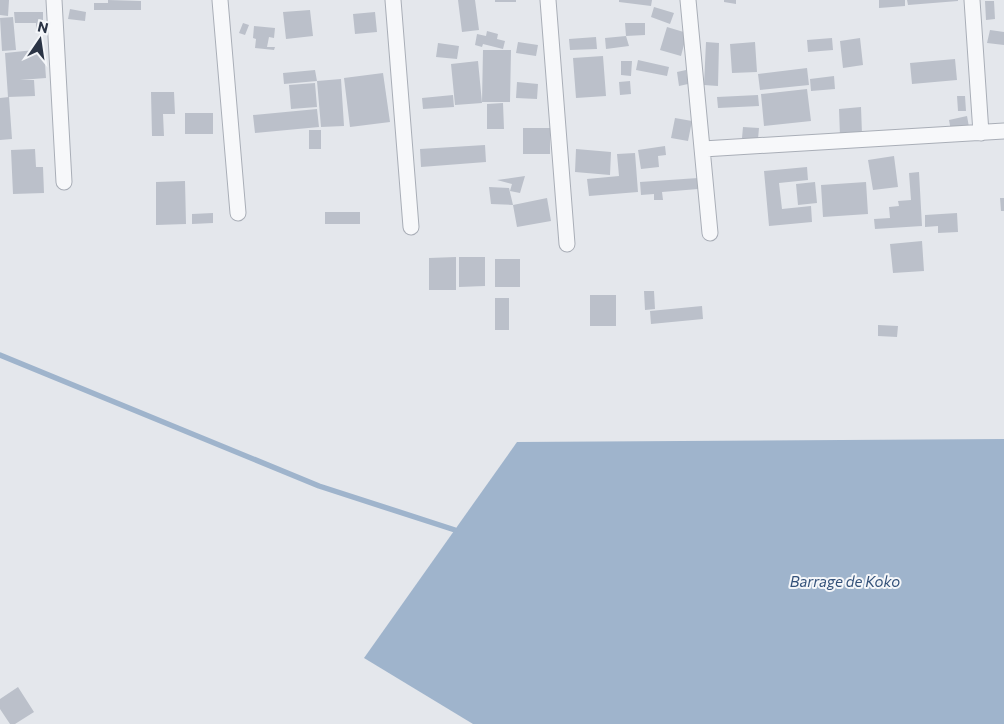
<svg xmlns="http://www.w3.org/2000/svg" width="1004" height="724" font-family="Commissioner,sans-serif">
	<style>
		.water { fill: #9fb4cc }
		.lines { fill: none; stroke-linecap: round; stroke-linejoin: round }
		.stream { stroke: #9fb4cc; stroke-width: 5.5 }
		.building { fill: #bbc0ca }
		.minor-casing { stroke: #a9aeb7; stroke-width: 17 }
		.minor { stroke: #f7f8fa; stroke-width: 15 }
		.labels { text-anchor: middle; stroke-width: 4; stroke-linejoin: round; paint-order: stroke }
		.water-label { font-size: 15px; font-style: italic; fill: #34527a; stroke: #f4f6f9 }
	</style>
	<rect width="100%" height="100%" fill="#e4e7ec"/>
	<!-- water -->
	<path class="water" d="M1004,439V724H473L364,658L517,442Z"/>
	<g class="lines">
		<!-- stream -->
		<path class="stream" d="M0,355L319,486L455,530"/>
	</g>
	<!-- building -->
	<path class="building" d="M0,0H9L8,16L0,15Z
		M108,0L141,1V10H94V3H108Z
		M458,0H475L479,30L462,32Z
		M495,0H516V2H495Z
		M619,0H652L651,6L619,2Z
		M724,0H736V4L724,2Z
		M879,0H905V6L879,8Z
		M907,0H958V1L908,5Z
		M985,1H994L995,19L986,20Z
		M654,7L674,13L670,24L651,17Z
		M70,9L86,12L85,21L68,19Z
		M310,10L313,36L286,39L283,12Z
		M14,12H43V31H36V23H15Z
		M375,12L377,32L355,34L353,14Z
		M13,17L16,50L2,51L0,18Z
		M243,23L249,25L245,35L239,33Z
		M625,23H645V35L626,36Z
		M254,26L275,28L274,38L269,37L267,47H275L274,50L255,48L256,39L253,38Z
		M667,27L687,33L681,56L660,50Z
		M990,30L1004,32V45L987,43Z
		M487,31L498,34L497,39L505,41L503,49L483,44L482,47L475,45L477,34L486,36Z
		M626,36L629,46L606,49L605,38Z
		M596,37L597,49L570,50L569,39Z
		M832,38L833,50L808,52L807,40Z
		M860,38L863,65L843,68L840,41Z
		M518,42L538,45L536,56L516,53Z
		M706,42L719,43L718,86L704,85Z
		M755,42L757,72L732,73L730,44Z
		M438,43L459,46L457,59L436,57Z
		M44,49L46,78L20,80H34L35,96L8,97L5,53Z
		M483,50H511L510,102H482Z
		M603,56L606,96L576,98L573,58Z
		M955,59L957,80L912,84L910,63Z
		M638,60L669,67L667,76L636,70Z
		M478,61L482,103L455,105L451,64Z
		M621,61H632L631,76L621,75Z
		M807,68L809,85L760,90L758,74Z
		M315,70L317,81L284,84L283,73Z
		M686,70L688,84L679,86L677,72Z
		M383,73L390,122L350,127L344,78Z
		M834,76L835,89L811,91L810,79Z
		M341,79L344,126L321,127L317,81Z
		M630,81L631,94L620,95L619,82Z
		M517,82L538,84L537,99L516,98Z
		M315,83L317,107L291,109L289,85Z
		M807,89L811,121L764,126L761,94Z
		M151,92H174L175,114H163L164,136H152Z
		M453,95L454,107L423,109L422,98Z
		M758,95L759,106L718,108L717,97Z
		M957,96H965L966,111H958Z
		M9,97L12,139L0,140V98Z
		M503,103L504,129H487V104Z
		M861,107L862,134L840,136L839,109Z
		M317,109L319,127L255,133L253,115Z
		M185,113H213V134H185Z
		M967,116L969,127L951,131L949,120Z
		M675,118L692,121L688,141L671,138Z
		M743,127L759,128L758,139L742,138Z
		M523,128H550V154H523Z
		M309,130H321V149H309Z
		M485,145L486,162L421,167L420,149Z
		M665,146L666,155L658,156L659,167L641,169L638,150Z
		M35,149L36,167H43L44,193L13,194L11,150Z
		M576,149L611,152L610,175L575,172Z
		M635,153L638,192L589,196L587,179L619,176L617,154Z
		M894,156L898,187L873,190L868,160Z
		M807,167L808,180L779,183L782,209L811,206L812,222L769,226L764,171Z
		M919,172L922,226L875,229L874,219L890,218L889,207L899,206L898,201L911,200L909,173Z
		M525,176L520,193L510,191L512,184L497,180Z
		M698,178V189L662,192L663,200H654V194L641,195L640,182Z
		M185,181L186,224L156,225V182Z
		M815,182L817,203L798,205L796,184Z
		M866,182L868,214L823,217L821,185Z
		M489,187L509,188L513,205L491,204Z
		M547,198L551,221L517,227L513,205Z
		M1000,198H1004V211H1001Z
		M325,212H360V224H325Z
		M213,213V223L192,224V214Z
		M957,213L958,232L938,233V226L925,227V215Z
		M922,241L924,271L893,273L890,244Z
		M456,257V290H429V258Z
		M459,257H485V286L459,287Z
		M495,259H520V287H495Z
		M644,291H654L655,309L645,310Z
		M590,295H616V326H590Z
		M495,298H509V330H495Z
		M702,306L703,319L651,324L650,311Z
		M878,325L898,326L897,337L878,336Z
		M18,687L34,712L15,724H10L0,709V699Z"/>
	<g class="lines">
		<!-- minor casing -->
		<g class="minor-casing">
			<path id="minor" d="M54,0L64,182
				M220,0L238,213
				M393,0L411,227
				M548,0L567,244
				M688,0L710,233
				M972,0L981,133
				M703,149L1004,131"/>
		</g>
		<!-- minor -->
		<use href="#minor" class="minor"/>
	</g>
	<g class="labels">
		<!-- water labels -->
		<g class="water-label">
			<text x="845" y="587">Barrage de Koko</text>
		</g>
	</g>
	<!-- north arrow -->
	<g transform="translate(40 40) rotate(13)" stroke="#f4f6f9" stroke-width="4" paint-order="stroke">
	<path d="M0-4L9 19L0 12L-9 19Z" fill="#2b3445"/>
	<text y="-8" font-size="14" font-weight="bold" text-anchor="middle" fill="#2b3445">N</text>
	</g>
</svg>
